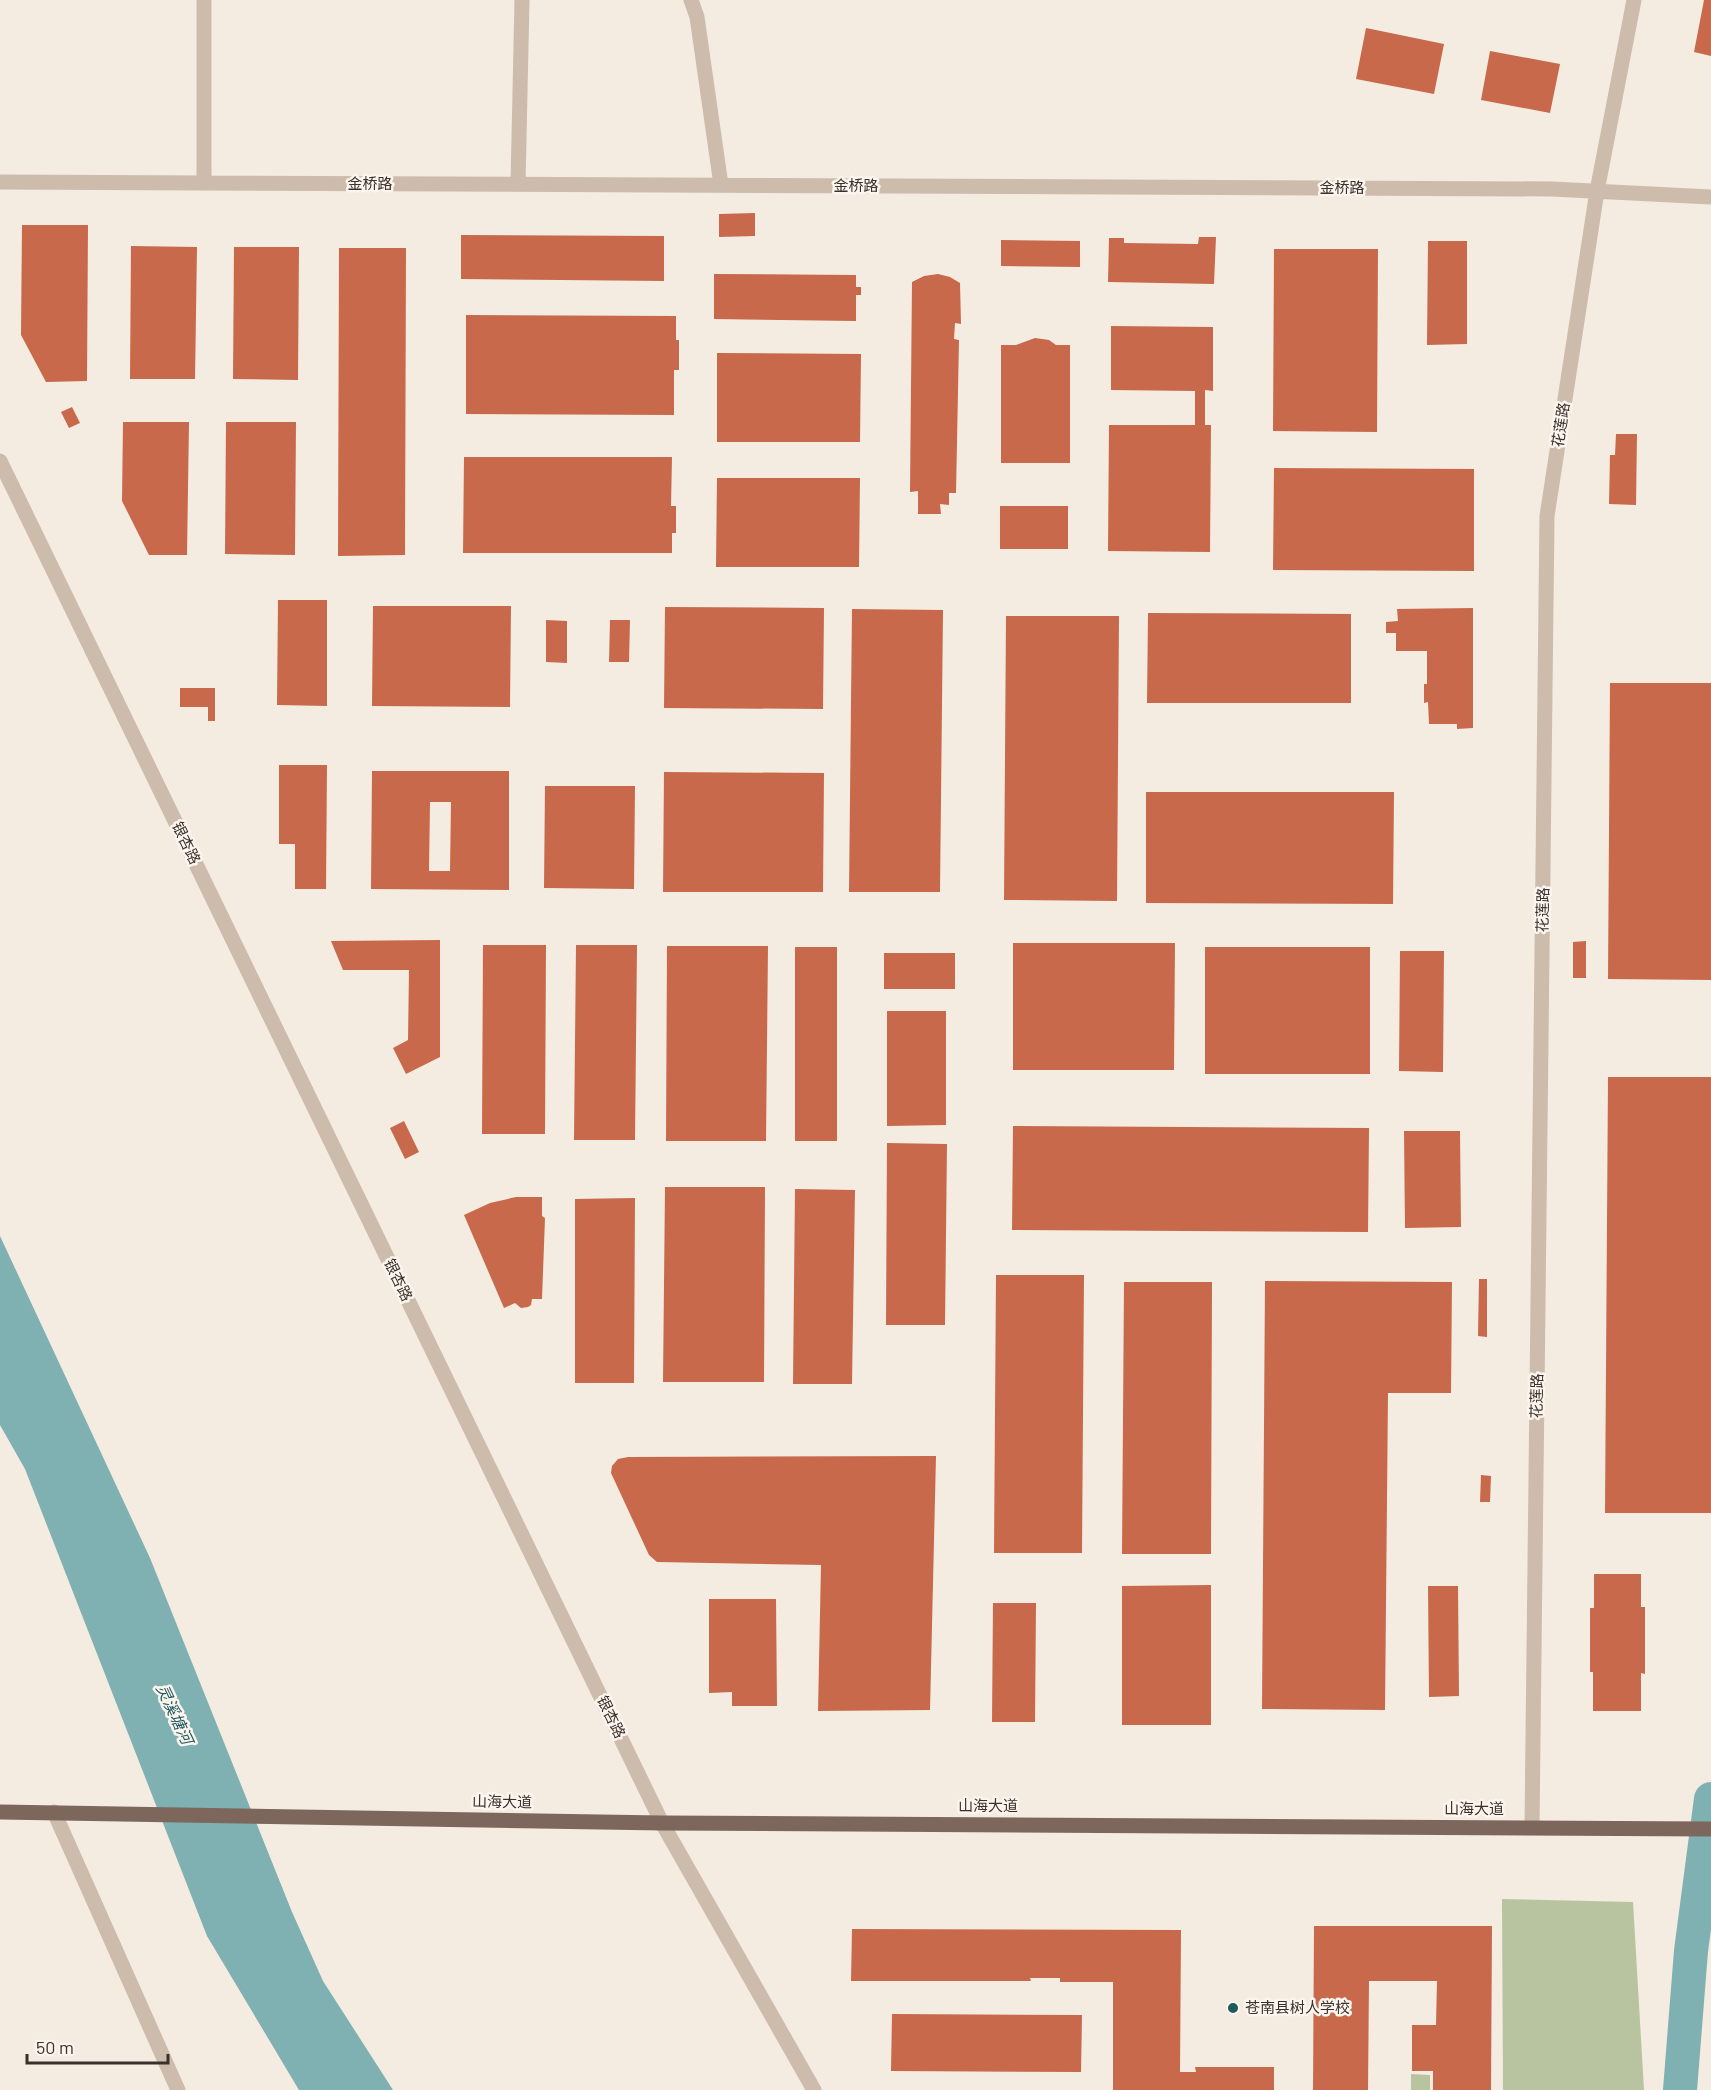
<svg xmlns="http://www.w3.org/2000/svg" width="1711" height="2090" font-family="Barlow,'Noto Sans SC',sans-serif">
	<style>
		.green { fill: #b8c4a0 }
		.water { fill: #7fb0b2 }
		.lines { fill: none; stroke-linecap: round; stroke-linejoin: round }
		.river { stroke: #7fb0b2; stroke-width: 34 }
		.building { fill: #c8694b; fill-rule: evenodd }
		.minor { stroke: #cdbbac; stroke-width: 15 }
		.major { stroke: #7d675c; stroke-width: 15 }
		.poi-dot { fill: #1f5a5e; stroke: #fbf5ee; stroke-width: 2 }
		.labels { text-anchor: middle; stroke-width: 5; stroke-linejoin: round; paint-order: stroke }
		.street-label { font-size: 15px; fill: #3b302b; stroke: #fbf5ee }
		.poi-label { font-size: 15px; fill: #3b302b; stroke: #fbf5ee; text-anchor: start }
		.water-label { font-size: 16px; font-style: italic; fill: #1f5a5e; stroke: #fbf5ee }
	</style>
	<rect width="100%" height="100%" fill="#f4ebe1"/>
	<!-- green -->
	<path class="green" d="M1502,1899L1633,1902L1644,2090H1503Z
		M1411,2074L1430,2075V2090H1411Z"/>
	<!-- water -->
	<path class="water" d="M0,1236L150,1558L292,1912L323,1981L393,2090H299L207,1936L25,1469L0,1425Z"/>
	<g class="lines">
		<!-- river -->
		<path class="river" d="M1680,2090L1691,1951L1711,1799"/>
	</g>
	<!-- building -->
	<path class="building" d="M1704,0H1711V56L1694,52Z
		M1366,28L1444,44L1434,94L1356,79Z
		M1490,51L1560,64L1550,113L1481,100Z
		M755,213V236L719,237V214Z
		M22,225H88L87,381L46,382L21,335Z
		M461,235L664,236V281L461,279Z
		M1199,237H1216L1214,284L1108,282L1109,238H1124V243L1198,244Z
		M1001,240L1080,241V267L1001,266Z
		M1428,241H1467V344L1427,345Z
		M131,246L197,247L195,379H130Z
		M234,247H299L298,380L233,379Z
		M339,248H406L405,555L338,556Z
		M1274,249H1378L1377,432L1273,431Z
		M714,274L856,275V287H861V295H856V321L714,319Z
		M938,274L950,277L960,283L961,324L955,323L954,339L959,340L956,493H949V505L940,504L941,514H918V491L910,492L912,282L924,276Z
		M466,315L676,316V340H679V370H674V415L466,414Z
		M1111,326L1213,327V391L1205,390V425H1211L1210,552L1108,551L1109,425H1195V391L1111,390Z
		M1035,338L1049,340L1056,345H1070V463H1001V345H1016Z
		M717,353L861,354L860,442H717Z
		M72,407L80,423L69,428L61,412Z
		M123,422H189L187,555H149L122,501Z
		M226,422H296L295,555L225,554Z
		M1616,434H1637L1636,505L1609,504L1610,455H1615Z
		M464,457H672L671,506H676V533H672V553H463Z
		M1274,468L1474,469V571L1273,570Z
		M717,478H860L859,567H716Z
		M1000,506H1068V549H1000Z
		M278,600H327V706L277,705Z
		M373,606H511L510,707L372,706Z
		M665,607L824,608L823,709L664,708Z
		M1473,608V728L1457,729V724H1429L1428,702L1424,703V684H1427V651H1396V633H1386V622L1398,621L1397,609Z
		M852,609L943,610L940,892H849Z
		M1148,613L1351,614V703H1147Z
		M1006,616H1119L1117,901L1004,900Z
		M546,620L567,621V663L546,662Z
		M610,620H630L629,662H609Z
		M1610,683H1711V980L1608,979Z
		M180,688H215V721H208V707H180Z
		M279,765H327L326,889H295V844H279Z
		M372,771H509V890L371,889ZM430,802H451L450,871H429Z
		M664,772L824,773L823,892H663Z
		M545,786H635L634,889L544,888Z
		M1146,792H1394L1393,904L1146,903Z
		M440,940V1057L406,1074L393,1048L408,1040L409,970H343L331,941Z
		M1586,941V978H1573V942Z
		M1013,943H1175L1174,1070H1013Z
		M483,945H546L545,1134H482Z
		M576,945H637L635,1140H574Z
		M667,946H768L766,1141H666Z
		M795,947H837V1141H795Z
		M1205,947H1370V1074H1205Z
		M1400,951H1444L1443,1072L1399,1071Z
		M884,953H955V989H884Z
		M887,1011H946V1125L887,1126Z
		M1608,1077H1711V1513H1605Z
		M404,1121L419,1152L405,1159L390,1128Z
		M1013,1126L1369,1128L1368,1232L1012,1230Z
		M1404,1131H1460L1461,1227L1405,1228Z
		M887,1143L947,1144L945,1325H886Z
		M665,1187H765L764,1382H663Z
		M795,1189L855,1190L852,1384H793Z
		M516,1197H542V1216L545,1218L542,1299H532L531,1305L528,1307L521,1308L515,1303L504,1308L464,1215L490,1203Z
		M635,1198L634,1383H575V1199Z
		M996,1275H1084L1082,1553H994Z
		M1479,1279H1487V1337L1478,1336Z
		M1265,1281L1452,1282L1451,1393H1388L1385,1710L1262,1709Z
		M1124,1282H1212L1211,1554H1122Z
		M936,1456L930,1710L818,1711L821,1565L657,1562L649,1555L611,1473L612,1466L618,1459L628,1457Z
		M1481,1475L1491,1476L1490,1502H1480Z
		M1594,1574H1641V1607H1645V1674L1641,1673V1711H1593V1672H1590V1608H1594Z
		M1211,1585V1725H1122V1586Z
		M1428,1586H1458L1459,1696L1429,1697Z
		M709,1599H776L777,1706H732V1692L709,1693Z
		M993,1603H1036L1035,1722H992Z
		M1314,1926H1492L1491,2090H1433V2071H1412V2025H1436L1437,1981H1369L1368,2090H1313Z
		M852,1929L1181,1930L1180,2072H1196L1195,2067H1274V2090H1113V1982H1060V1978H1030L1031,1981H851Z
		M892,2014L1082,2015L1081,2072L891,2071Z"/>
	<g class="lines">
		<!-- minor -->
		<path class="minor" d="M204,0V183
			M691,0L697,17L721,185
			M0,182L1552,189L1711,197
			M518,184L522,0
			M0,461L662,1823L814,2090
			M54,1812L178,2090
			M1532,1827L1547,516L1597,191L1634,0"/>
		<!-- major -->
		<path class="major" d="M0,1812L662,1823L1711,1829"/>
	</g>
	<!-- markers -->
	<circle class="poi-dot" cx="1233" cy="2008" r="6"/>
	<g class="labels">
		<!-- street labels -->
		<g class="street-label">
			<text x="370" y="189">金桥路</text>
			<text x="856" y="191">金桥路</text>
			<text x="1342" y="193">金桥路</text>
			<text transform="translate(1561 425) rotate(-81)" y="5">花莲路</text>
			<text transform="translate(186 843) rotate(64)" y="5">银杏路</text>
			<text transform="translate(1543 910) rotate(-89)" y="5">花莲路</text>
			<text transform="translate(398 1280) rotate(64)" y="5">银杏路</text>
			<text transform="translate(1537 1396) rotate(-89)" y="5">花莲路</text>
			<text transform="translate(611 1717) rotate(64)" y="5">银杏路</text>
			<text transform="translate(502 1802) rotate(1)" y="5">山海大道</text>
			<text x="988" y="1811">山海大道</text>
			<text x="1474" y="1814">山海大道</text>
		</g>
		<!-- poi labels -->
		<g class="poi-label">
			<text x="1245" y="2013">苍南县树人学校</text>
		</g>
		<!-- water labels -->
		<g class="water-label">
			<text transform="translate(175 1714) rotate(65)" y="6">灵溪塘河</text>
		</g>
	</g>
	<!-- scale -->
	<path d="M27 2054v9h141v-9" fill="none" stroke="#3b302b" stroke-width="3"/>
	<text x="36" y="2054" font-size="18" fill="#3b302b" stroke="#fbf5ee" stroke-width="4.5" paint-order="stroke">50 m</text>
</svg>
